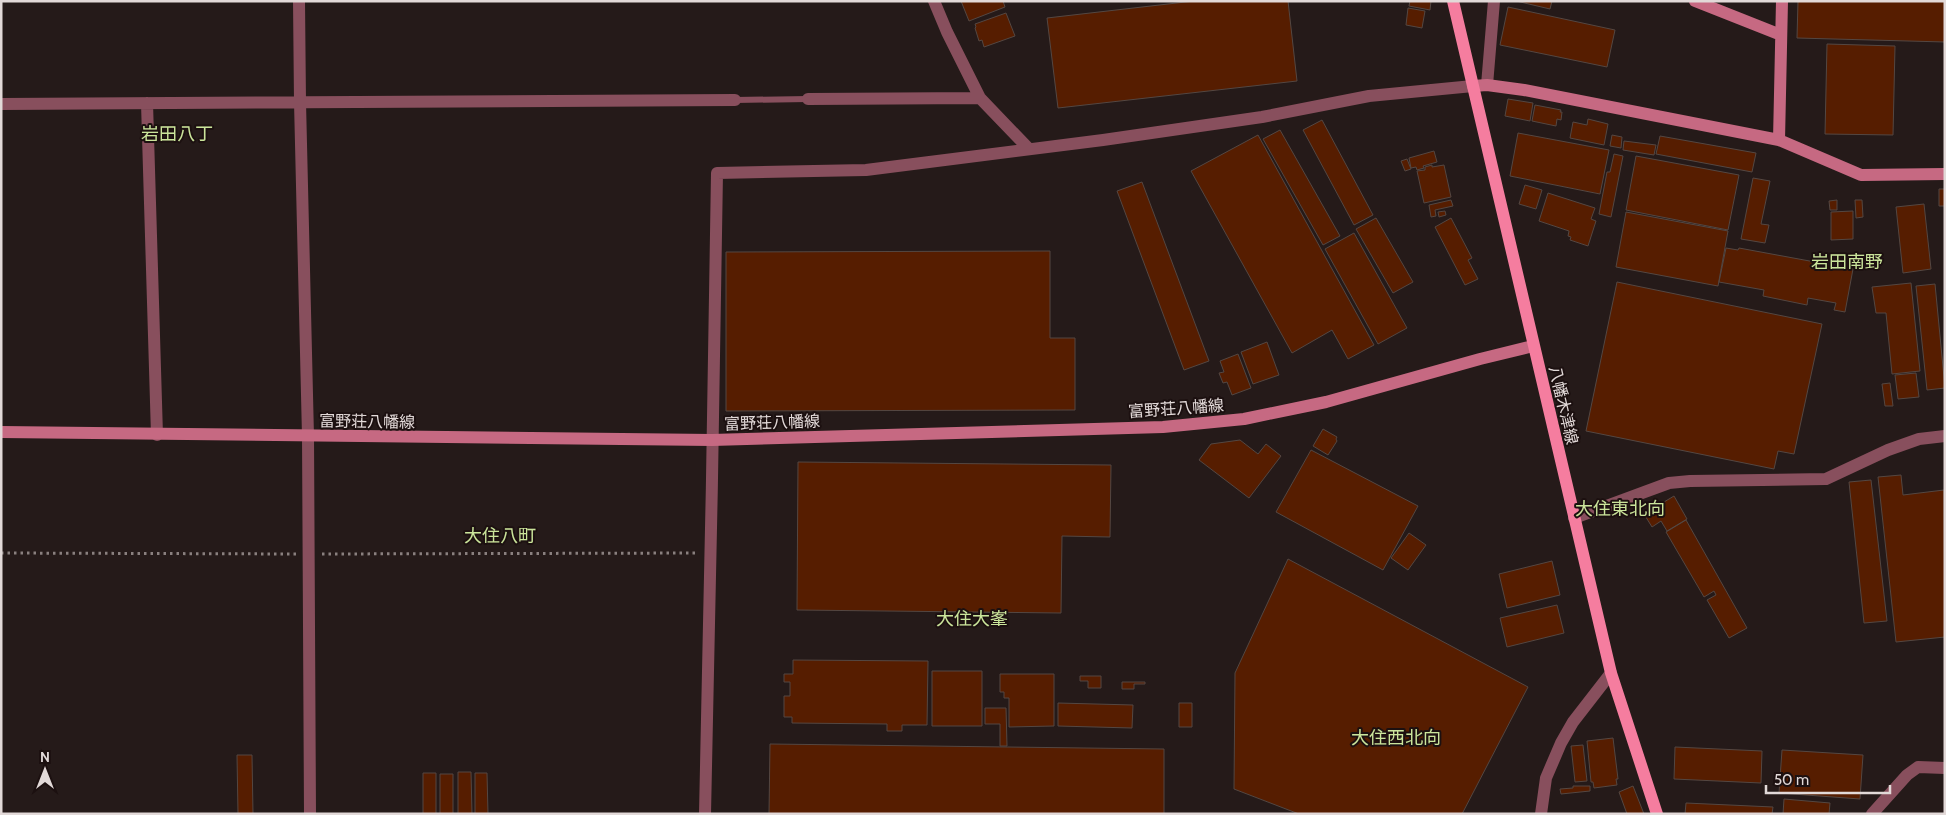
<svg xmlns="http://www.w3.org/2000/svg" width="1946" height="815" font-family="Cabin,'Noto Sans JP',sans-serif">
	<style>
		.building { fill: #561d00; stroke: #544742 }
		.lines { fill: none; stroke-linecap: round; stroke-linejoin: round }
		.path { stroke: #8a807f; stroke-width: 3; stroke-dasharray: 2.5 4; stroke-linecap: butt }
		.lane { stroke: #884f5d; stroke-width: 6 }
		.street { stroke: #884f5d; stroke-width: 12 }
		.secondary { stroke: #c66982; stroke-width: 12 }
		.primary { stroke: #f57d9f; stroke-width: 12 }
		.labels { text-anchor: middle; stroke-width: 4; stroke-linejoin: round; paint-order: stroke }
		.street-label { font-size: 16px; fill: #e2d9d8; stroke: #1c1010 }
		.neighbourhood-label { font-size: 18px; fill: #cbe59b; stroke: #1c1010 }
	</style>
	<rect width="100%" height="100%" fill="#251a19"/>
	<!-- building -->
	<path class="building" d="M961,1H1003L1005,7L969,21Z
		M1194,1H1288L1297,81L1058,108L1047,18Z
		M1410,1H1431L1430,10L1409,6Z
		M1516,1H1552L1550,9Z
		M1798,1H1945V42L1797,38Z
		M1508,7L1615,30L1607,67L1500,45Z
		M1408,8L1425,11L1422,28L1406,25Z
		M1006,13L1015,36L984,47L982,40L979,41L975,28L976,27L975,24Z
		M1827,44L1895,46L1893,135L1825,134Z
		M1508,99L1533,103L1530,121L1505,116Z
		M1535,105L1561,110L1560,112H1562L1561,120L1557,119L1556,126L1532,121Z
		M1588,119L1608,124L1604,145L1570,138L1573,122L1587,125Z
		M1322,120L1373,215L1354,225L1303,130Z
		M1280,130L1340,236L1323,245L1263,139Z
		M1518,133L1609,150L1600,194L1510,176Z
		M1258,135L1374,345L1348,359L1332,330L1292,353L1191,171Z
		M1612,135L1622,137L1621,148L1610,146Z
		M1660,136L1756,153L1752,172L1656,154Z
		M1624,141L1656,145L1654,155L1623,150Z
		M1434,151L1437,162L1423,166L1424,168L1417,170L1416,167L1411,168L1409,158Z
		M1614,154L1623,156L1611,217L1599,214L1607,172H1610Z
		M1636,156L1739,175L1728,230L1626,210Z
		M1407,159L1411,169L1405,171L1401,161Z
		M1432,165V167L1444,165L1451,197L1424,203L1417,171L1425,170V167Z
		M1753,178L1770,181L1761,224L1769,225L1765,243L1741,239Z
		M1142,182L1209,361L1184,370L1117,191Z
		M1525,185L1542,190L1536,209L1519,204Z
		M1939,189H1945V206H1939Z
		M1548,193L1595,208L1591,219L1596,221L1588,246L1570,240L1571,237L1568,236L1569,231L1539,221Z
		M1451,200L1453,206L1435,210L1436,216L1431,217L1429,205Z
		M1837,200V210H1830L1829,201Z
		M1855,200H1862L1863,217L1856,218Z
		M1924,204L1931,269L1903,273L1896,207Z
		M1445,211L1446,215L1439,217L1438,212Z
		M1853,211V239L1831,240V212Z
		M1626,212L1728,231L1718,286L1616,267Z
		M1376,218L1413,282L1393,293L1356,229Z
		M1451,218L1472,258L1468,260L1478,279L1465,285L1435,227Z
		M1354,233L1407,328L1378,344L1325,249Z
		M1726,248L1738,250L1739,248L1853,269L1845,312L1834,310L1836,303L1808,298L1807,305L1763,296L1764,290L1719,282Z
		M1050,251V338H1075V410L726,411V252Z
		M1617,282L1822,324L1794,454L1778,451L1774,469L1586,431Z
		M1911,283L1920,371L1892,374L1886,313H1876L1872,287Z
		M1935,284L1945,388L1927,390L1916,286Z
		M1267,342L1279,375L1253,384L1241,352Z
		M1238,354L1251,388L1232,395L1227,382L1223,383L1219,373L1224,372L1220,361Z
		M1916,373L1919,397L1898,399L1895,375Z
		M1890,383L1893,406H1885L1882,384Z
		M1323,429L1337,437L1336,439L1337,441L1328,455L1313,446Z
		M1240,440L1258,454L1266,444L1281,456L1249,498L1199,460L1211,444Z
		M1311,450L1418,506L1383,570L1276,512Z
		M798,462L1111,465L1110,537L1062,536L1061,613L797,610Z
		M1901,475L1903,495L1944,490L1945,637L1896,642L1878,477Z
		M1871,480L1887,621L1864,623L1849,482Z
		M1674,496L1687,519L1667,531L1661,521L1652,527L1644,514Z
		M1686,520L1747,628L1729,638L1707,600L1716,595L1714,591L1704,597L1666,532Z
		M1409,533L1426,545L1408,570L1391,558Z
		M1288,559L1528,687L1462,814H1299L1234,789L1235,673Z
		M1552,561L1560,595L1507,608L1499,574Z
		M1557,605L1564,633L1507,647L1500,618Z
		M793,660L928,661L927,725H902V731H887V724L792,723V717H784V696H790V682H784V674H793Z
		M932,671H982V726H932Z
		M1000,674H1054V726L1009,727V698H1004V692H1000Z
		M1080,676H1101V688H1088V681H1080Z
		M1122,682H1145V684H1134V689H1122Z
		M1058,703L1133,705L1132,728L1058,726Z
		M1179,703H1192V727H1179Z
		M985,708H1006L1007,746H1000V724H985Z
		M1613,738L1618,779H1616L1617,785L1594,788L1593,782H1591L1587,741Z
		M770,744L1164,749V814H769Z
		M1583,745L1587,781L1575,782L1571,746Z
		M1675,747L1762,751L1761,783L1674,779Z
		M1782,750L1863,755L1860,799L1779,793Z
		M237,755H252L253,814H238Z
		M458,772H471L472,814H458Z
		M423,773H436V814H423Z
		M475,773H487L488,814H475Z
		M440,774H453V814H440Z
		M1573,786H1590V791L1561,794L1560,789L1573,788Z
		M1633,786L1644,814H1627L1619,792Z
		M1784,799L1830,803L1829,814H1783Z
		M1686,803L1773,807L1772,814H1685Z"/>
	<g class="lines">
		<!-- path -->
		<path class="path" d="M1,553L296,554
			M322,554L698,553"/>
		<!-- lane -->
		<path class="lane" d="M735,100L808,99"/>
		<!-- street -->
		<path class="street" d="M299,1L300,102L308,436L310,814
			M934,1L947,32L980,98L1028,148
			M1487,85L1494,1
			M808,99L980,98
			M147,103L157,435
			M1,104L735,100
			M1574,518L1669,483L1690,481L1826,479L1888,450L1919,439L1945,436
			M705,814C711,600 713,387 717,173L866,170L1103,140L1262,117L1369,96L1473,86
			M1541,814L1546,778L1561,743L1573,722L1611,673
			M1872,814L1907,775L1918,767L1945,768"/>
		<!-- secondary -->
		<path class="secondary" d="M1695,1L1781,35
			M1473,86L1487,85L1524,90L1779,140L1861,175L1945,174
			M1779,140L1782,1
			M1,432L712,440L1163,427L1244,419L1326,402L1480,359L1533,346"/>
		<!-- primary -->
		<path class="primary" d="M1453,1L1611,673L1657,814"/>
	</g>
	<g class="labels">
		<!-- street labels -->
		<g class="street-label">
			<text transform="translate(1564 405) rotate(77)" y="6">八幡木津線</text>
			<text transform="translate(1176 408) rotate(-4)" y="6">富野荘八幡線</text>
			<text transform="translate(367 421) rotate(1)" y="6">富野荘八幡線</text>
			<text transform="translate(772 422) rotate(-2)" y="6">富野荘八幡線</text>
		</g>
		<!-- neighbourhood labels -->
		<g class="neighbourhood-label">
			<text x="177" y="140">岩田八丁</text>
			<text x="1847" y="268">岩田南野</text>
			<text x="1620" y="515">大住東北向</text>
			<text x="500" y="542">大住八町</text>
			<text x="972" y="625">大住大峯</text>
			<text x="1396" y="744">大住西北向</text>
		</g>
	</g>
	<!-- border -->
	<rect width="1946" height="815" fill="none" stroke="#e2d9d8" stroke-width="5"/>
	<!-- north arrow -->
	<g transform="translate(45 770)" stroke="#1c1010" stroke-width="4" paint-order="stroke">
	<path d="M0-4L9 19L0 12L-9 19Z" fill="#e2d9d8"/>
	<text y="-8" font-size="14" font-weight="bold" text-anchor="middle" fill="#e2d9d8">N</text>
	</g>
	<!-- scale -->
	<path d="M1766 785v8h124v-8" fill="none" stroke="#e2d9d8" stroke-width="2.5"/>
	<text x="1774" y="785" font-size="15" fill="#e2d9d8" stroke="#1c1010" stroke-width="4" paint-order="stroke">50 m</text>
</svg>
